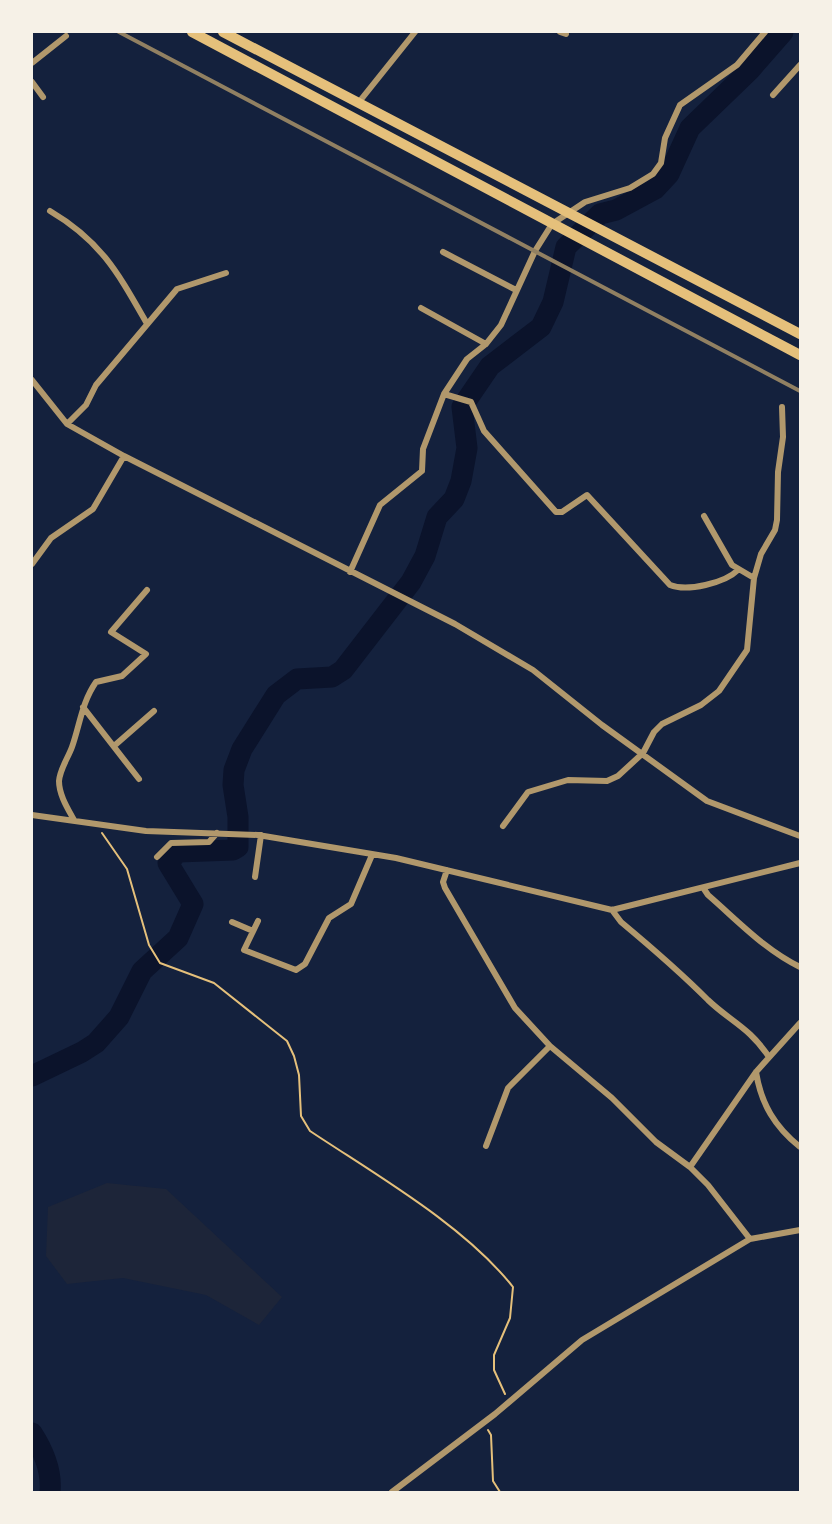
<svg xmlns="http://www.w3.org/2000/svg" width="832" height="1524" font-family="Bitter,serif">
	<style>
		.green { fill: #1d2539 }
		.lines { fill: none; stroke-linecap: round; stroke-linejoin: round }
		.river { stroke: #0b132b; stroke-width: 21 }
		.path { stroke: #e5c07b; stroke-width: 2 }
		.minor { stroke: #b1986c; stroke-width: 6 }
		.trunk { stroke: #e5c07b; stroke-width: 10 }
		.rail { stroke: #918062; stroke-width: 4 }
	</style>
	<rect width="100%" height="100%" fill="#14213d"/>
	<!-- green -->
	<path class="green" d="M107,1183L166,1189L282,1297L259,1325L206,1295L123,1278L67,1284L46,1256L48,1207Z"/>
	<g class="lines">
		<!-- river -->
		<path class="river" d="M32,1076L82,1052L96,1043L119,1017L142,971L178,938L193,904L168,863L178,852L233,850L238,847V817L233,785L234,770L242,749L276,695L297,679L332,677L343,670L411,582L425,556L437,517L454,499L461,481L467,448L462,407L490,366L541,327L553,302L566,247L600,214L616,210L655,189L669,174L690,128L749,71L783,32
			M32,1433C43,1450 52,1472 50,1492"/>
		<!-- path -->
		<path class="path" d="M102,833L127,869L149,945L160,963L214,983L287,1041L294,1056L299,1075L301,1116L310,1131C376,1175 464,1225 513,1287L510,1318L494,1355V1370L505,1394
			M488,1430L491,1435L493,1481L500,1492"/>
		<!-- minor -->
		<path class="minor" d="M560,32L566,34
			M32,63L66,36
			M32,82L43,97
			M773,95L800,65
			M359,102L415,32
			M50,211C101,241 118,273 146,322
			M443,252L516,290
			M421,308L486,344
			M32,380L67,424L124,456L455,624L533,670L602,725L707,801L800,836
			M444,394L471,402L484,431L556,512H562L587,495L670,585C687,592 725,583 738,570
			M67,424L86,405L96,385L177,289L226,273
			M704,516L732,565L754,578
			M32,564L51,538L93,509L124,456
			M350,572L380,505L422,471L423,449L444,394L467,359L486,344L501,325L535,251L552,224L585,202L630,188L653,174L661,163L665,138L680,105L737,65L765,32
			M83,707L139,779
			M114,746L154,711
			M32,815L146,831L258,835L396,858L612,910L800,863
			M74,820C68,809 59,795 59,781C60,769 68,758 72,747C80,724 82,702 96,682L122,676L146,654L111,632L147,590
			M503,826L528,792L568,780L607,781L618,776L643,753L654,732L662,724L701,705L719,691L747,650L754,578L761,554L775,530L777,520L778,472L783,437L782,407
			M157,857L171,843L209,842L217,833
			M447,870L443,882L445,888L515,1008L550,1046L612,1098L656,1142L690,1167L708,1185L750,1239
			M255,877L261,835
			M704,889L708,895C738,921 765,950 800,967
			M612,910L621,922C651,947 680,972 708,1000C731,1022 749,1027 769,1057
			M258,921L244,950L296,970L305,964L329,918L351,904L372,855
			M232,922L253,931
			M756,1072C761,1104 775,1127 800,1147
			M486,1146L508,1088L550,1046
			M690,1167L756,1072L800,1023
			M392,1492L495,1414L582,1340L750,1239L800,1230"/>
		<!-- trunk -->
		<path class="trunk" d="M192,32L800,355
			M223,32L800,334"/>
		<!-- rail -->
		<path class="rail" d="M119,32L800,391"/>
	</g>
	<!-- border -->
	<rect width="832" height="1524" fill="none" stroke="#f6f1e7" stroke-width="66"/>
</svg>
